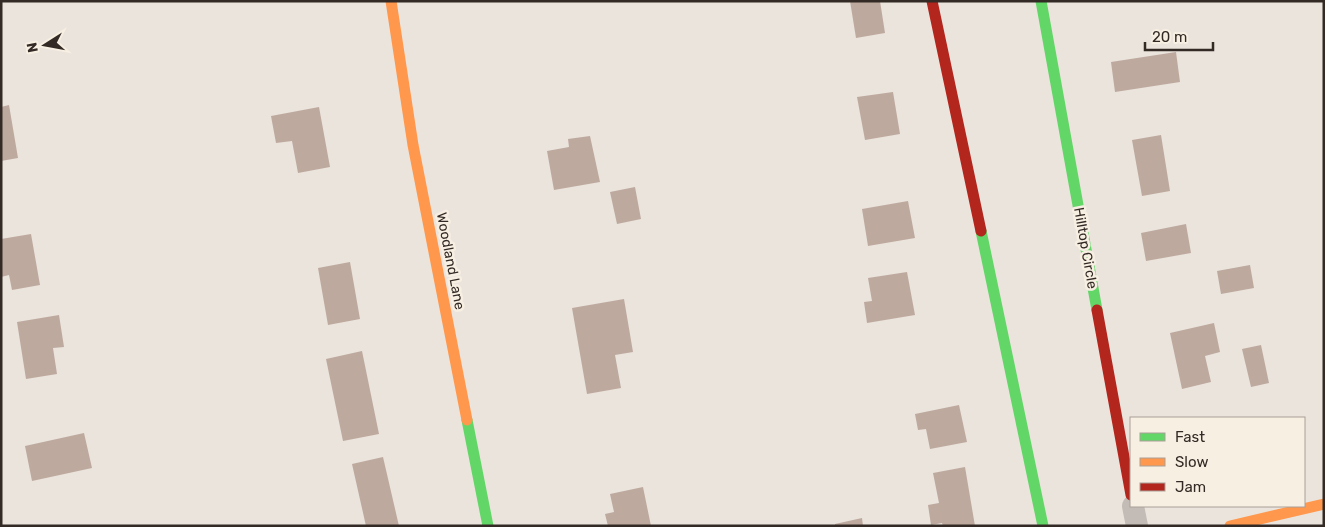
<svg xmlns="http://www.w3.org/2000/svg" width="1325" height="527" font-family="Rubik,sans-serif">
	<style>
		.building { fill: #bea99e }
		.lines { fill: none; stroke-linecap: round; stroke-linejoin: round }
		.street { stroke: #c3bcb6; stroke-width: 22 }
		.fast { stroke: #63d668; stroke-width: 11 }
		.slow { stroke: #ff974d; stroke-width: 11 }
		.jam { stroke: #b3261e; stroke-width: 11 }
		.labels { text-anchor: middle; stroke-width: 5; stroke-linejoin: round; paint-order: stroke }
		.street-label { font-size: 14px; fill: #332a25; stroke: #f8efe3 }
	</style>
	<rect width="100%" height="100%" fill="#eae4dd"/>
	<!-- building -->
	<path class="building" d="M850,1H880L885,33L856,38Z
		M1176,52L1180,82L1115,92L1111,62Z
		M893,92L900,134L865,140L857,97Z
		M9,105L18,158L1,161V107Z
		M319,107L330,167L298,173L292,141L276,143L271,116Z
		M1161,135L1170,191L1142,196L1132,140Z
		M590,136L600,182L554,190L547,151L569,147L568,139Z
		M635,187L641,219L617,224L610,192Z
		M908,201L915,238L868,246L862,209Z
		M1186,224L1191,253L1146,261L1141,233Z
		M31,234L40,285L12,290L9,275L1,277V239Z
		M350,262L360,319L328,325L318,268Z
		M1250,265L1254,288L1221,294L1217,271Z
		M907,272L915,315L867,323L864,302L872,301L868,278Z
		M624,299L633,352L615,355L621,388L587,394L572,308Z
		M59,315L64,347L53,348L57,374L26,379L17,322Z
		M1214,323L1220,352L1205,356L1211,382L1182,389L1170,333Z
		M1261,345L1269,383L1251,387L1242,349Z
		M362,351L379,434L343,441L326,359Z
		M959,405L967,442L930,449L926,429L918,430L915,414Z
		M84,433L92,468L32,481L25,446Z
		M383,457L399,526H366L352,464Z
		M965,467L975,526H943L942,523L931,525L928,505L939,503L933,473Z
		M643,487L651,526H608L605,514L614,512L610,494Z
		M862,518L863,526H835V524Z"/>
	<g class="lines">
		<!-- street -->
		<path class="street" d="M1133,506L1137,526"/>
		<!-- fast -->
		<path class="fast" d="M1041,1L1097,310
			M981,231L1043,526
			M467,420L488,526"/>
		<!-- slow -->
		<path class="slow" d="M391,1L413,145L467,420
			M1230,526L1324,504"/>
		<!-- jam -->
		<path class="jam" d="M932,1L981,231
			M1097,310L1131,495"/>
	</g>
	<g class="labels">
		<!-- street labels -->
		<g class="street-label">
			<text transform="translate(1086 248) rotate(80)" y="5">Hilltop Circle</text>
			<text transform="translate(451 261) rotate(79)" y="5">Woodland Lane</text>
		</g>
	</g>
	<!-- border -->
	<rect width="1325" height="527" fill="none" stroke="#332a25" stroke-width="5"/>
	<!-- legend -->
	<rect x="1130" y="417" width="175" height="90" fill="#f8efe3" stroke="#a9a097"/>
	<rect x="1140" y="433" width="25" height="8" fill="#63d668" stroke="#a9a097"/>
	<text x="1175" y="442" font-size="15" fill="#332a25">Fast</text>
	<rect x="1140" y="458" width="25" height="8" fill="#ff974d" stroke="#a9a097"/>
	<text x="1175" y="467" font-size="15" fill="#332a25">Slow</text>
	<rect x="1140" y="483" width="25" height="8" fill="#b3261e" stroke="#a9a097"/>
	<text x="1175" y="492" font-size="15" fill="#332a25">Jam</text>
	<!-- north arrow -->
	<g transform="translate(45 45) rotate(259)" stroke="#f8efe3" stroke-width="4" paint-order="stroke">
	<path d="M0-4L9 19L0 12L-9 19Z" fill="#332a25"/>
	<text y="-8" font-size="14" font-weight="bold" text-anchor="middle" fill="#332a25">N</text>
	</g>
	<!-- scale -->
	<path d="M1145 42v8h68v-8" fill="none" stroke="#332a25" stroke-width="2.5"/>
	<text x="1152" y="42" font-size="15" fill="#332a25" stroke="#f8efe3" stroke-width="4" paint-order="stroke">20 m</text>
</svg>
